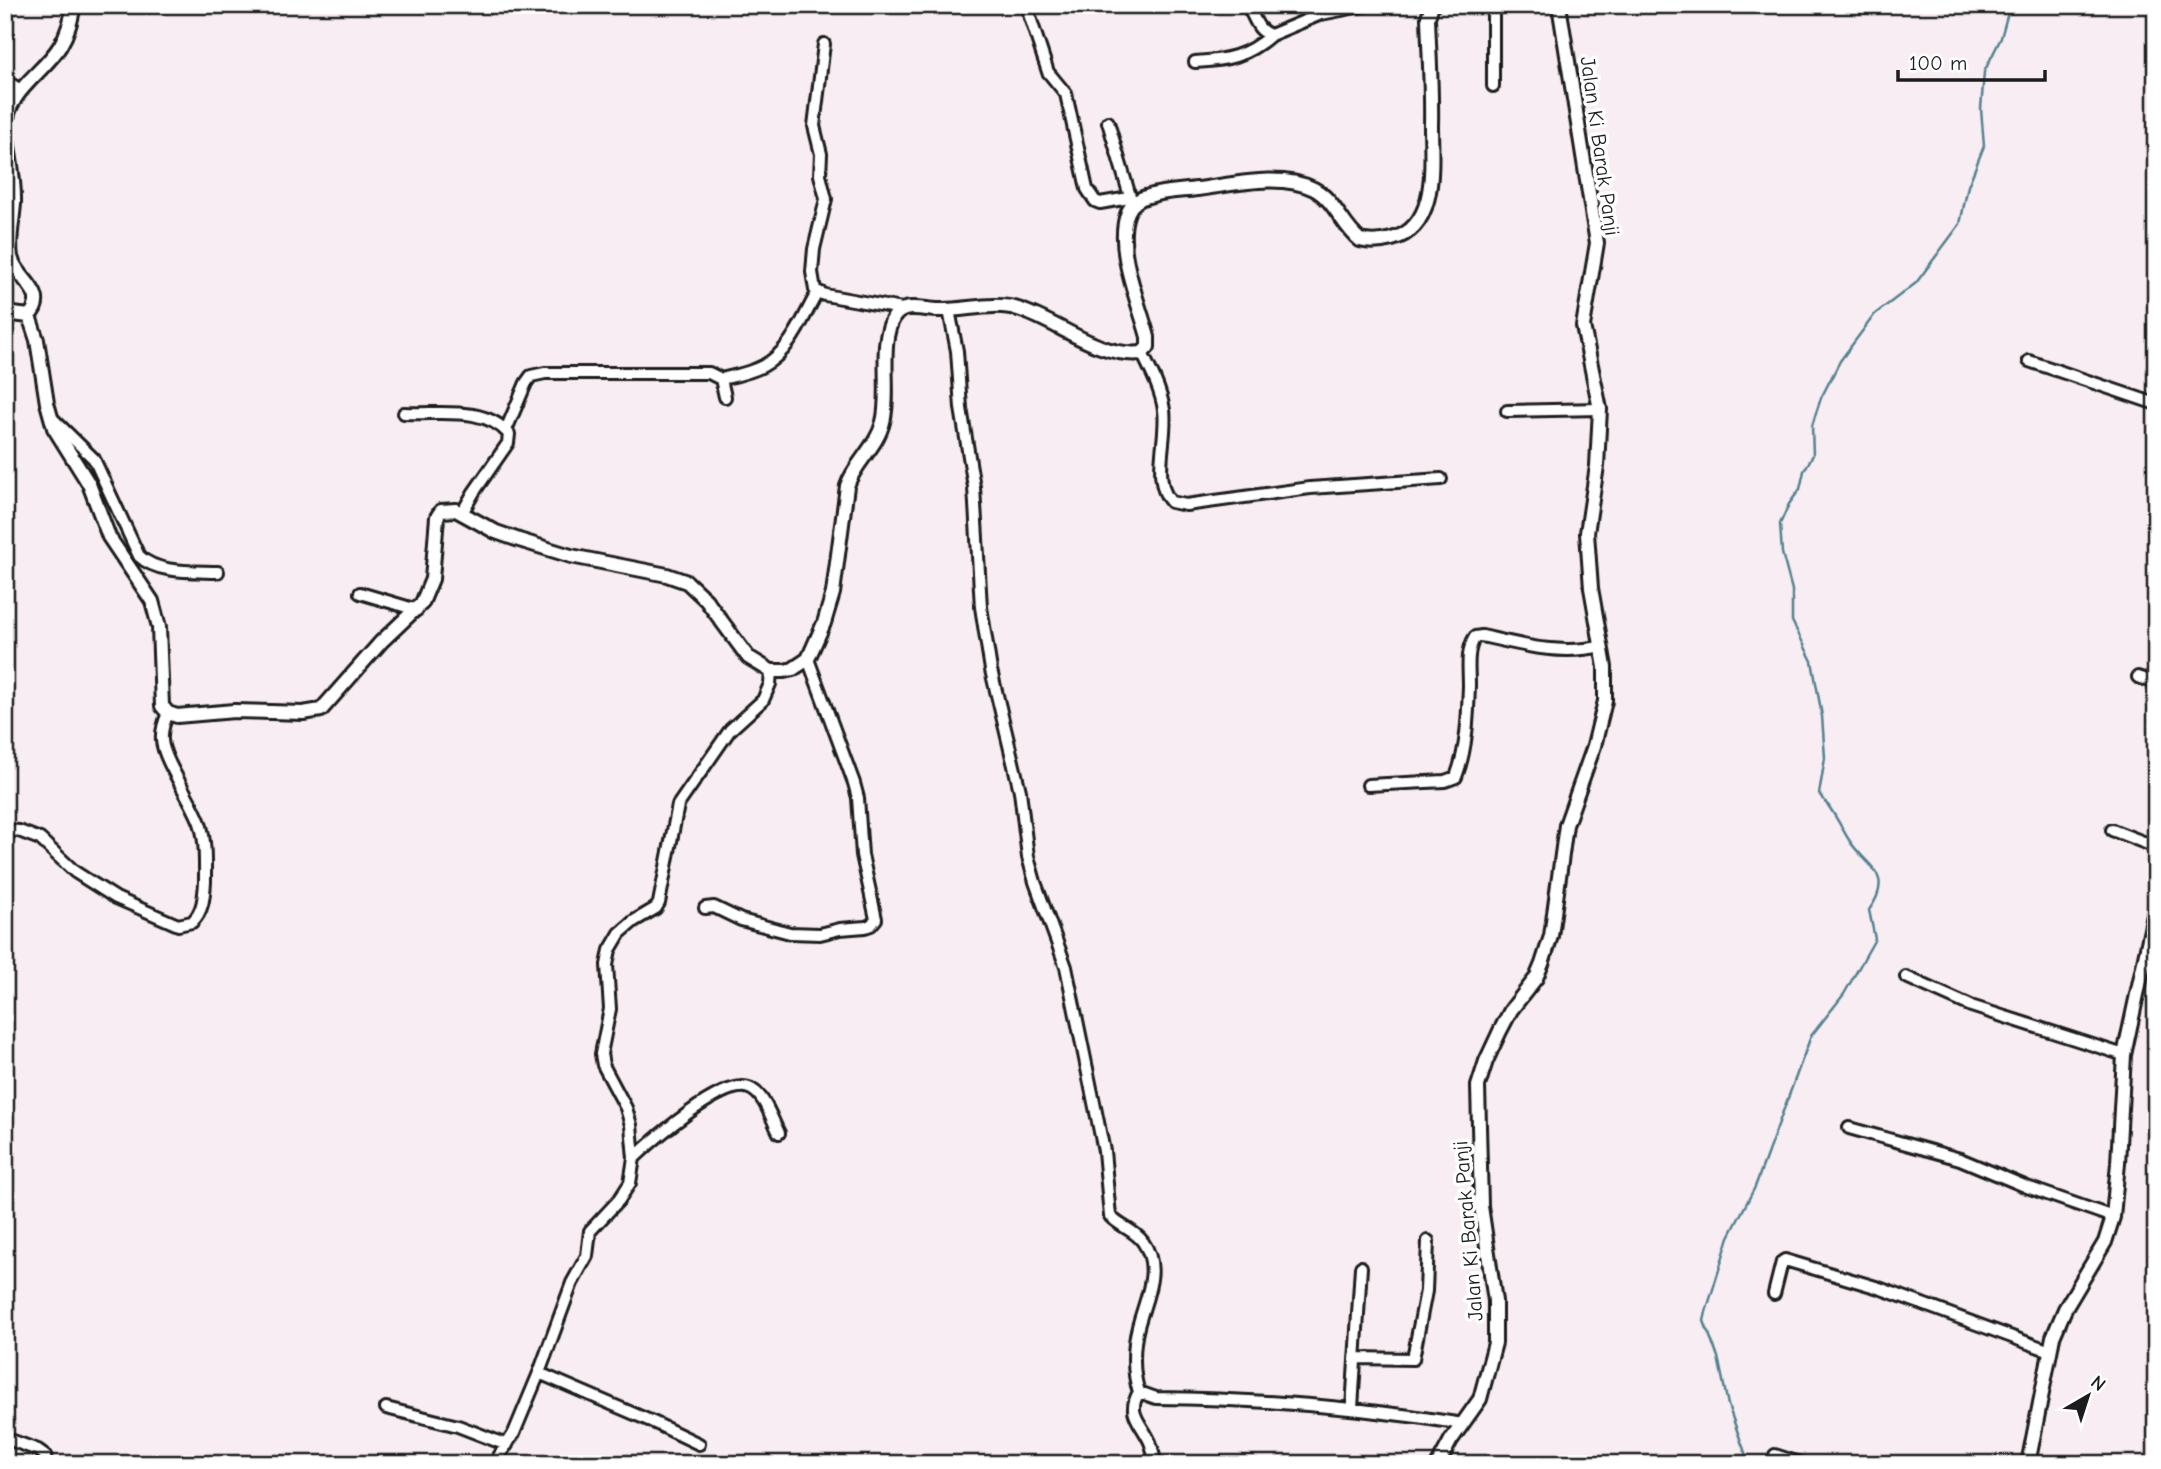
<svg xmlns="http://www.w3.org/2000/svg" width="2161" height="1469" font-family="'Comic Neue',sans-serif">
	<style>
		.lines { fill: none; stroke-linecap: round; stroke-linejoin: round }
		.stream { stroke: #54818e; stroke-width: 2.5 }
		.minor-casing { stroke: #1c1c1c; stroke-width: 16 }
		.tertiary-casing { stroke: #1c1c1c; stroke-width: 18 }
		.minor { stroke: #fff; stroke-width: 10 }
		.tertiary { stroke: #fff; stroke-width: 12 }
		.labels { text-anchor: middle; stroke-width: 7; stroke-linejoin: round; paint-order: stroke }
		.street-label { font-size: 21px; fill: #1c1c1c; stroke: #fff }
	</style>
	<rect width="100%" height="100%" fill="#f7edf3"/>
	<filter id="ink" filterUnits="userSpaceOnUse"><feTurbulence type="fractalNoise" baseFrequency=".0143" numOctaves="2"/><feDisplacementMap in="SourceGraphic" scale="14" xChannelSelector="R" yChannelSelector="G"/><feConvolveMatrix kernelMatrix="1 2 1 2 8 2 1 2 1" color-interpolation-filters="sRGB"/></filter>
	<g filter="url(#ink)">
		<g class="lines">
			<!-- stream -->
			<path class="stream" d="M1749,1464L1728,1405L1718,1357L1704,1321L1706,1312L1729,1237L1755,1187L1811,1036L1844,994L1875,939L1869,910C1896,873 1865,866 1849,840C1839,824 1832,807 1819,794L1825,758L1822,716L1812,661L1792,621V590L1782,553L1780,524L1789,504L1800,489L1804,471L1813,455L1812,426L1815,416L1821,398L1840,361L1875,314L1916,283L1960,224L1968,186L1984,146L1981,109L1984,72L2001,38L2010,5"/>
			<!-- minor casing -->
			<g class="minor-casing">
				<path id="minor" d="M1026,5L1048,72L1066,94L1087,189L1095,201L1100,203L1129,198
					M1247,5C1255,17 1256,31 1271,35L1321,14L1367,5
					M1493,5V86
					M824,44L814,126L821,154L820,175L826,199L814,249L812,272L815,290L825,295L902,309
					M1195,62C1227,60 1246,57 1271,35
					M5,80L20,90
					M1108,122L1132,203
					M949,310L957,351L961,408L974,487L981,607L991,670L1020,791L1028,857L1035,882L1066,967L1104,1151L1110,1216C1120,1227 1135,1230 1143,1242C1162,1269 1145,1299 1138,1327C1133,1346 1132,1372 1139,1392L1156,1398C1259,1399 1361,1407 1463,1424
					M1142,353C1151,371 1161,390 1164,410C1168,439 1151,480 1171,502L1186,505L1310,488L1441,479
					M2029,361L2156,404
					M721,379C734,376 750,373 763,366C791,351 802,319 817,293
					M1507,411L1600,409
					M404,413C438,415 484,405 509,434L508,443L474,492L462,513
					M51,417L94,459L139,556C158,574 192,571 218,572
					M506,430L526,383L531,376L545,373H709L721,379L725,397
					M360,593L417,610
					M2138,677L2156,683
					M1368,785L1445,781L1456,777C1467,749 1468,715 1469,685C1469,669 1466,651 1475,637L1482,636C1522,645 1561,656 1602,646
					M5,830L19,831L40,839L75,872L116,898L178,925L192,922C203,912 204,897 205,882C205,863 206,841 200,823C192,800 163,760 162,740C161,730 164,722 168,713
					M2112,830L2156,847
					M705,908L714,907L741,920L790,933L820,934L840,929L865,927L871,925L876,919L862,855L858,798L854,783L808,659
					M1906,977L1971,1006L2124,1055
					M1849,1128L1960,1159L2027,1187L2113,1217
					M634,1158C653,1140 723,1078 749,1088C764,1093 772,1120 779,1133
					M1774,1294L1782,1262L1785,1260L1879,1288L2050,1351
					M1355,1358L1413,1359L1426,1291L1428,1241
					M539,1373L653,1422L699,1444
					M1139,1392C1126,1414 1141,1422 1150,1442C1153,1449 1154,1456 1155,1464
					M386,1408L458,1426L507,1445
					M1352,1408L1361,1267
					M5,1438L38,1450L45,1455L46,1464
					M1775,1455L1803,1464
					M494,1464L514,1433L539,1373L572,1283L587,1256L590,1231L619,1200L630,1183L634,1158L631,1125L626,1108L603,1065L601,1054L610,1009L607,965L610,950L620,933L634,921L656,908L659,903L678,805L730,730L763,700L770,684L771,671"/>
			</g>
			<!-- tertiary casing -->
			<g class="tertiary-casing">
				<path id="tertiary" d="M5,313L29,316C51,293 16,279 11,257C8,240 13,221 14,203C15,178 8,154 6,129C5,92 43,74 60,46C68,33 71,20 74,5
					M29,316L37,340L47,403L54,428L89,484L109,537L152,601L159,627L162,706L168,713L177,716L234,711L303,713L321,710L381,642L422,603L432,579L437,517L441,511L456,510L496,532L519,540L571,556L667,575L687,582L706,600L748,657L771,671H784L793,669L808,659L824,623L833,593L847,486C855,462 877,447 883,422C891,393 878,341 894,317C904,302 924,310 939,310C964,311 994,301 1018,309C1058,321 1098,358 1142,353L1148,347V337C1139,303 1114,246 1128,212C1132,203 1140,198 1149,196C1164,191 1181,191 1197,189C1232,185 1280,172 1314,189C1335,200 1342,226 1360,240C1371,243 1381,242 1392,239C1439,227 1431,162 1431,125C1432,89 1429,53 1428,17L1432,5
					M1438,1464L1451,1440L1480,1399L1495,1343V1301L1481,1206L1478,1086L1486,1061L1500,1031L1511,1010L1536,978L1542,964L1551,936L1566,825L1594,746L1605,701V667L1591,588L1587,533L1597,466L1600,409L1583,326L1597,243L1559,5
					M2028,1464L2053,1337L2065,1309L2105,1242L2113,1217L2118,1163L2124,1055L2156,906"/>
			</g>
			<!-- minor -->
			<use href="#minor" class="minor"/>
			<!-- tertiary -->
			<use href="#tertiary" class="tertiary"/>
		</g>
	</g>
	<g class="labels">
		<!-- street labels -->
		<g class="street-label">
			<text transform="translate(1600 146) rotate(82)" y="7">Jalan Ki Barak Panji</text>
			<text transform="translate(1468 1231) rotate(-95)" y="7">Jalan Ki Barak Panji</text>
		</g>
	</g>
	<!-- margin -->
	<rect width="2161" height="1469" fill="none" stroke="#fff" stroke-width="28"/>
	<rect x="14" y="14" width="2133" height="1441" fill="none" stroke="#1c1c1c" stroke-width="2.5" filter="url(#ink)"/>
	<!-- north arrow -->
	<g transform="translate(2088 1396) rotate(39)" stroke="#ffffff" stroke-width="5" paint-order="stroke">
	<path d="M0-5L12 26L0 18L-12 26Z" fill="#1c1c1c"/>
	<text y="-10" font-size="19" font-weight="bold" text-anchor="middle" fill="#1c1c1c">N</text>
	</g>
	<!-- scale -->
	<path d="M1898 70v10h147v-10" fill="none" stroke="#1c1c1c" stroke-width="3.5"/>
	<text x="1909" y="70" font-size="21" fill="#1c1c1c" stroke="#ffffff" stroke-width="5" paint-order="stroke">100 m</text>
</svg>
